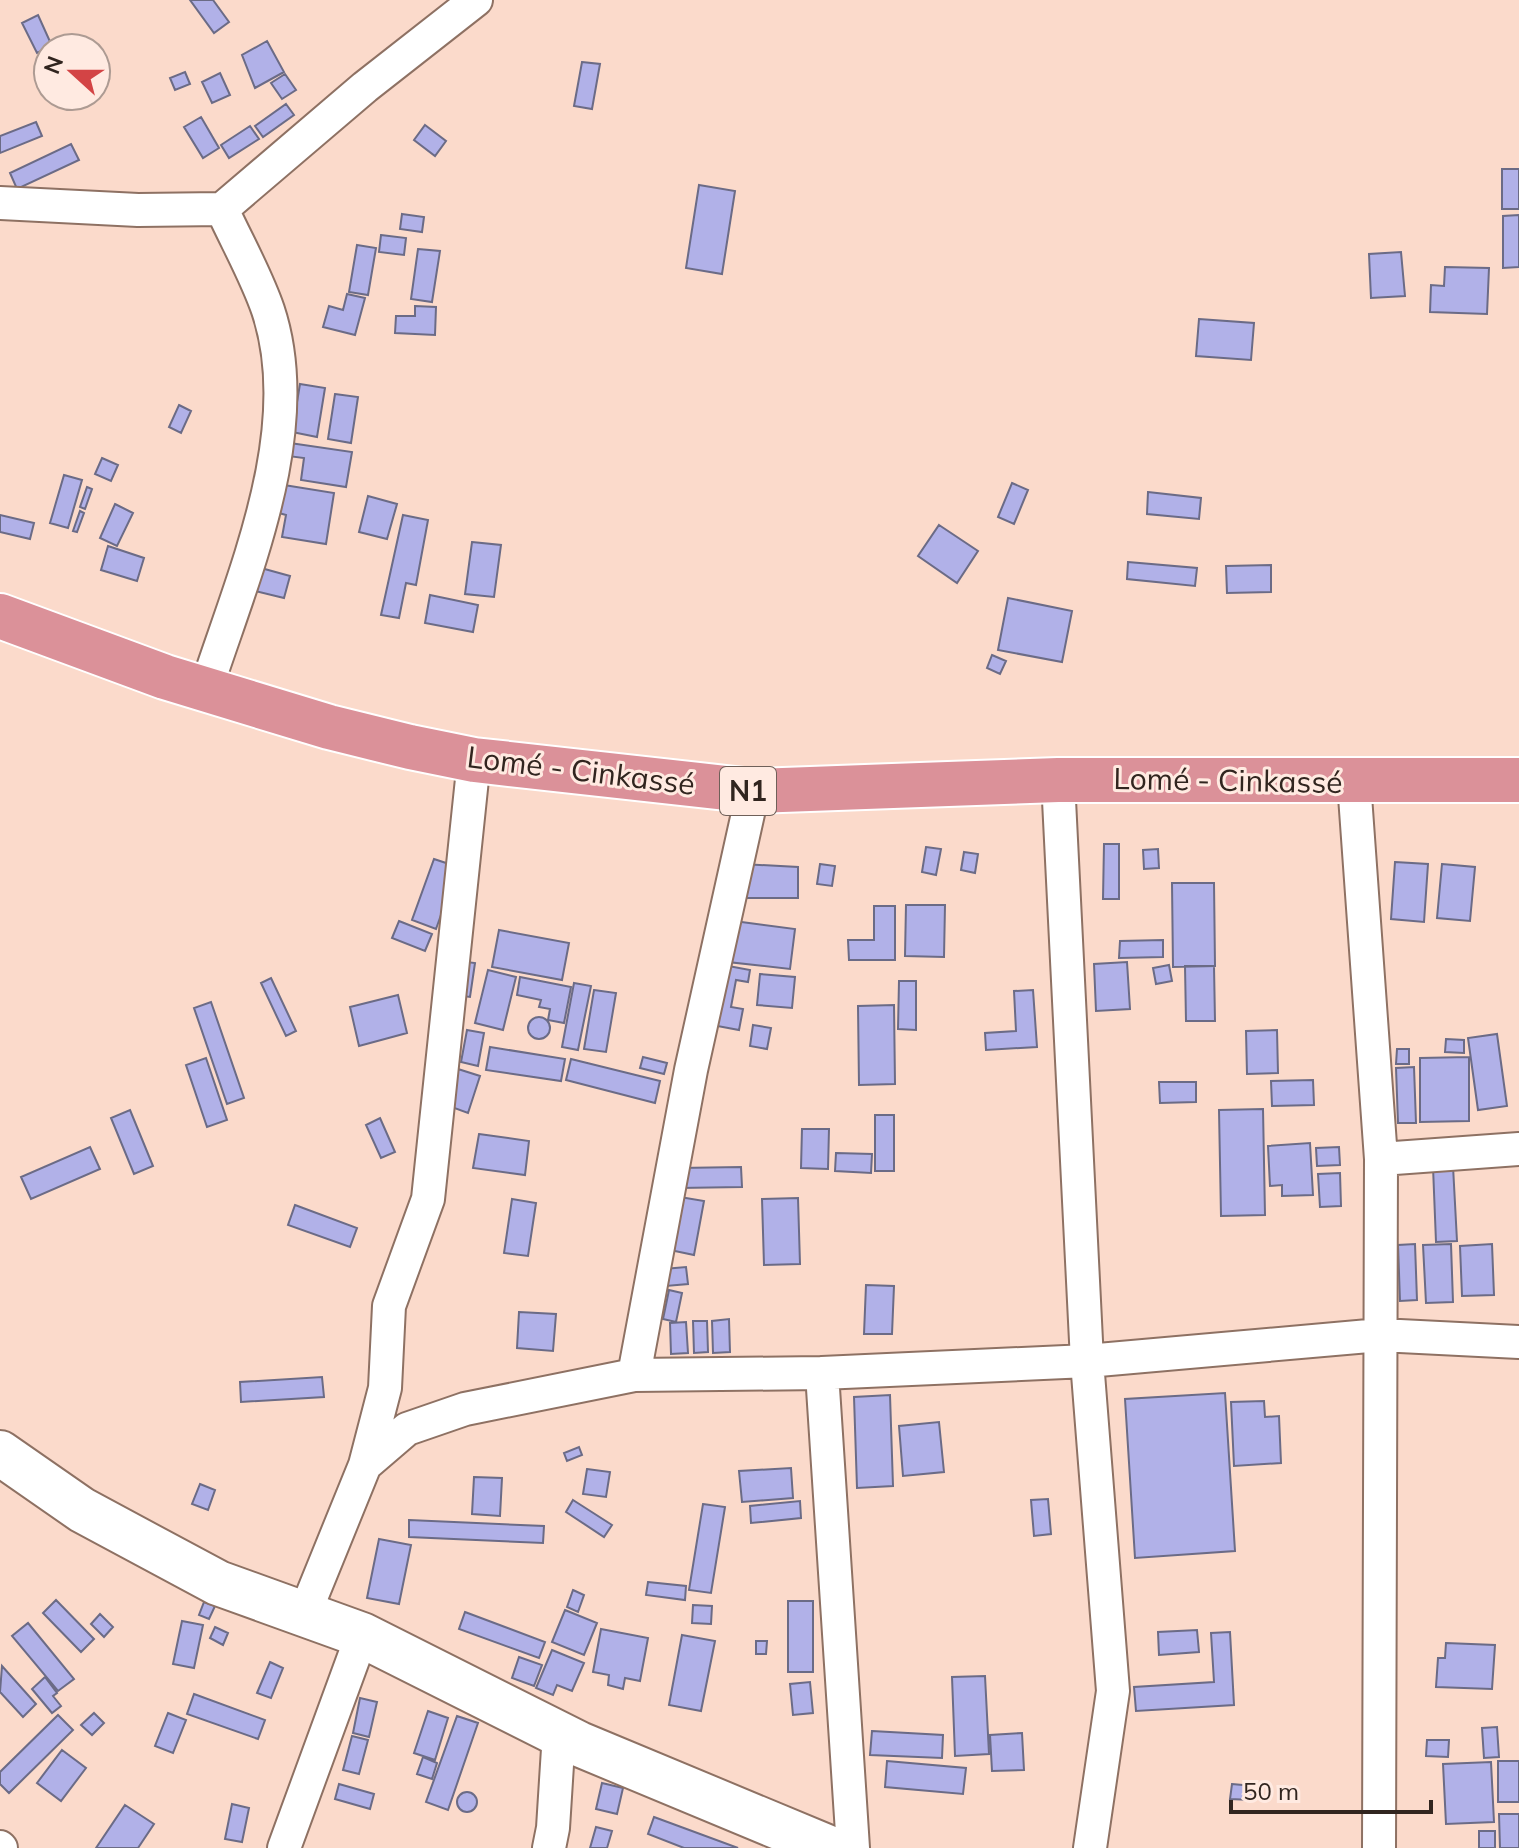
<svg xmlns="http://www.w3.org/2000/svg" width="1519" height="1848" font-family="Mulish,sans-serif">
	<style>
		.building { fill: #b1b1e8; stroke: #6b6b86; stroke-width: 2 }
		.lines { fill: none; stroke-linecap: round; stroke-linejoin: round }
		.street-casing { stroke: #8e7163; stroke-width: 36 }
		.secondary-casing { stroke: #8e7163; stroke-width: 48 }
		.highway-casing { stroke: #fff; stroke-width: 48 }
		.street { stroke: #fff; stroke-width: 32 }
		.secondary { stroke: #fff; stroke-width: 44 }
		.highway { stroke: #db9199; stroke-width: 44 }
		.labels { text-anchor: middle; stroke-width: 6; stroke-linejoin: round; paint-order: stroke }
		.shield { fill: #ffeae1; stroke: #6f6059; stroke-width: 2 }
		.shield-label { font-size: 28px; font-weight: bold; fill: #31251f }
		.street-label { font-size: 30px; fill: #31251f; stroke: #ffeae1 }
	</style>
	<rect width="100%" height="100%" fill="#fbdacb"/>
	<!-- building -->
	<path class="building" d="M190,0H213L229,22L214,33Z
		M38,15L52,46L37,53L22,23Z
		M267,41L284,72L255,88L242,55Z
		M582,62L600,64L592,109L574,106Z
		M185,72L190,84L175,90L170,78Z
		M220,73L230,95L212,103L202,82Z
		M285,74L296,90L282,99L271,83Z
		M286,104L294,115L263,137L255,126Z
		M201,117L219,148L203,158L184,127Z
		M36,122L42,136L0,153V136Z
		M425,125L446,141L435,156L414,140Z
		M250,126L259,139L229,158L221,145Z
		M71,144L79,160L17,189L10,173Z
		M1502,169H1519V209H1502Z
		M699,185L735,191L722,274L686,268Z
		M402,214L424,217L422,232L400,229Z
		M1519,215V267L1503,268V216Z
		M381,235L406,238L404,255L379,252Z
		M357,245L376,248L368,295L349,292Z
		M418,249L440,251L432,302L411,299Z
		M1401,252L1405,296L1371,298L1369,254Z
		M1445,267L1489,268L1487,314L1430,312L1431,285L1444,286Z
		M347,294L365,298L355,335L323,327L329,306L343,310Z
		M415,306L436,307L435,335L395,333L396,316H415Z
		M1199,319L1254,323L1251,360L1196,356Z
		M300,384L325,388L317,437L292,432Z
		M335,394L358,397L351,443L328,439Z
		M179,405L191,411L181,433L169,427Z
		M290,443L352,452L346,487L301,480L304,458L288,456Z
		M102,458L118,465L111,481L95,474Z
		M64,475L82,480L68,528L50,523Z
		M1012,483L1028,490L1014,524L998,517Z
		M284,485L334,493L326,544L282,537L286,515L279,513Z
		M87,487L92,489L85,509L80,507Z
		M1148,492L1201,498L1199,519L1147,514Z
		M368,496L397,504L387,539L359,532Z
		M115,504L133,513L117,546L100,538Z
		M80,511L84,513L77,532L73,531Z
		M0,515L34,523L30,539L0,532Z
		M403,515L428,520L416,585L406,583L399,618L381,615Z
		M939,525L978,551L957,583L918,556Z
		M472,542L501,545L494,597L465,594Z
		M108,546L144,558L137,581L101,570Z
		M1128,562L1197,568L1195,586L1127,579Z
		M1271,565V592L1227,593L1226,566Z
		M261,568L290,576L284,598L255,591Z
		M430,595L478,605L473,632L425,623Z
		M1008,598L1072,611L1062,662L998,650Z
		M992,655L1006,661L1000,674L987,668Z
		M1104,844H1119V899H1103Z
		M926,847L941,849L936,875L922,872Z
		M1158,849L1159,868L1144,869L1143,850Z
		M964,852L978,854L975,873L961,870Z
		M434,859L458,867L436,929L412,920Z
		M1395,862L1428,864L1424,922L1391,919Z
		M742,864L798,867V898H733Z
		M820,864L835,866L832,886L817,884Z
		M1442,864L1475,867L1470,921L1437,918Z
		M1172,883H1214L1215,966L1173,967Z
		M906,905H945L944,957L905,956Z
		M874,906H895V960H849L848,940H874Z
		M399,921L432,934L425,951L392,938Z
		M734,921L795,929L790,969L728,962Z
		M499,930L569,943L562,980L492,967Z
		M1163,940V957L1119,958L1120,941Z
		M459,961L475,963L470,997L455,995Z
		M1127,962L1130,1009L1096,1011L1094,964Z
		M723,965L750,970L748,982L736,980L731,1007L743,1009L739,1030L712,1025Z
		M1169,965L1172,981L1156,984L1153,968Z
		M1185,966H1214L1215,1021H1186Z
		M488,970L516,977L503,1030L475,1023Z
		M760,974L795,977L792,1008L757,1005Z
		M520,977L571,987L564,1023L548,1020L550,1009L539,1007L541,1000L517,995Z
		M271,978L296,1031L286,1036L261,983Z
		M899,981H916V1030L898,1029Z
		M574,983L591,986L578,1050L562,1047Z
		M594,990L616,993L606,1052L584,1049Z
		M1033,990L1037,1047L986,1050L985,1033L1016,1031L1014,991Z
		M398,995L407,1033L359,1046L350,1007Z
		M211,1002L244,1098L227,1104L194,1008Z
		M894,1005L895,1084L859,1085L858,1006Z
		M528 1028a11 11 0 1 1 22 0a11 11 0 1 1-22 0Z
		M753,1025L771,1028L767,1049L750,1046Z
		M467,1030L484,1033L478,1066L461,1062Z
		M1277,1030L1278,1073L1247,1074L1246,1031Z
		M1497,1034L1507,1106L1478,1110L1468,1038Z
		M1446,1039L1464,1040V1053L1445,1052Z
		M490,1047L565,1059L561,1081L486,1070Z
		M1397,1049H1409V1064H1396Z
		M643,1057L667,1063L664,1074L640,1068Z
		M1469,1057V1121L1420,1122V1058Z
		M206,1058L227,1120L207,1127L186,1065Z
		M571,1059L660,1081L655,1103L566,1080Z
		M1414,1067L1416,1123H1398L1396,1068Z
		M458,1069L480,1076L468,1113L446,1105Z
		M1313,1080L1314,1105L1272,1106L1271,1081Z
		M1159,1082H1196V1102L1160,1103Z
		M1263,1109L1265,1215L1221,1216L1219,1110Z
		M130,1110L153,1166L134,1174L111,1118Z
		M875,1115H894V1171H875Z
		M380,1118L395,1152L381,1158L366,1125Z
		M802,1129H829L828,1169L801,1168Z
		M479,1134L529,1141L525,1175L473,1168Z
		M1310,1143L1313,1195L1282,1196V1185L1270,1186L1268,1146Z
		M90,1147L100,1169L31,1199L21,1177Z
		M1339,1147L1340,1165L1317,1166L1316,1148Z
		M836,1153L872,1154L871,1173L835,1171Z
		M1453,1166L1457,1241L1436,1242L1433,1167Z
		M741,1167L742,1187L679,1188V1168Z
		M1340,1173L1341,1206L1320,1207L1318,1174Z
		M680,1197L704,1201L694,1255L670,1250Z
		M798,1198L800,1264L764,1265L762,1199Z
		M512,1199L536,1203L528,1256L504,1253Z
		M295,1205L357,1228L350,1247L288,1225Z
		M1415,1244L1417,1300L1400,1301L1398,1245Z
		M1451,1244L1453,1302L1426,1303L1423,1245Z
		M1492,1244L1494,1295L1462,1296L1460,1246Z
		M686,1267L688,1284L666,1286L664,1269Z
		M866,1285L894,1286L892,1334H864Z
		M669,1290L682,1293L676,1322L663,1319Z
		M519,1312L556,1314L553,1351L517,1348Z
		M729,1319L730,1352L713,1353L712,1321Z
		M693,1321H707L708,1352L694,1353Z
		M686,1322L688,1353L671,1354L670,1323Z
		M322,1377L324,1397L241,1402L240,1382Z
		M1225,1393L1235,1551L1135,1558L1125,1399Z
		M890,1395L893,1486L857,1488L854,1397Z
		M1264,1401L1265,1417L1279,1416L1281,1463L1234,1466L1231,1402Z
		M939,1422L944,1472L903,1476L899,1426Z
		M579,1447L582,1455L567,1461L564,1453Z
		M791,1468L793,1498L742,1502L739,1471Z
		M587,1469L610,1472L606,1497L583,1494Z
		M474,1477L502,1478L500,1516L472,1514Z
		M200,1484L215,1490L208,1510L192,1504Z
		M1048,1499L1051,1534L1034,1536L1031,1500Z
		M573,1500L612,1525L604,1537L566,1512Z
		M800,1501L801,1518L751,1523L750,1506Z
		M703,1504L725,1507L711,1593L689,1590Z
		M409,1520L544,1526L543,1543L409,1537Z
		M379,1539L411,1545L399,1604L367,1598Z
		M648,1582L686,1586L685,1600L646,1595Z
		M573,1590L584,1595L578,1612L567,1607Z
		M56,1600L94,1639L81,1652L43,1613Z
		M788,1601H813V1672H788Z
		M204,1602L215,1606L209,1619L199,1615Z
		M693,1605L712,1606L711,1624L692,1623Z
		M565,1610L597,1623L584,1655L552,1642Z
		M465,1612L545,1642L539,1658L459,1629Z
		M100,1614L113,1627L104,1637L91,1624Z
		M182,1621L203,1625L194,1668L173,1664Z
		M28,1623L74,1679L58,1691L12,1636Z
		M215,1627L228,1633L223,1645L210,1638Z
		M601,1629L648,1638L640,1681L625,1678L623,1689L608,1685L609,1675L593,1672Z
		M1197,1630L1199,1652L1159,1655L1158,1632Z
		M1230,1632L1234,1705L1136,1711L1134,1687L1214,1682L1211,1633Z
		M682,1635L715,1641L701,1711L669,1705Z
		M756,1641H767L766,1654H756Z
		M1446,1643L1495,1645L1492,1689L1436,1687L1438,1658H1445Z
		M552,1650L584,1663L572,1691L557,1685L553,1695L536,1688Z
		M519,1657L542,1665L534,1686L512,1678Z
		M270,1662L283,1668L271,1698L257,1693Z
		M2,1666L36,1704L23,1717L0,1692Z
		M985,1676L989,1754L955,1756L952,1677Z
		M45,1677L57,1693L53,1696L61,1706L52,1713L32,1689Z
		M810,1682L813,1713L793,1715L790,1684Z
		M194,1694L265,1720L258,1739L187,1714Z
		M360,1698L377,1702L369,1737L353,1733Z
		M428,1711L448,1718L435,1760L414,1753Z
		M94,1713L104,1723L92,1735L81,1725Z
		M168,1713L186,1720L173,1753L155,1746Z
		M58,1715L73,1730L9,1793L0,1784V1772Z
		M457,1716L478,1723L448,1810L426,1802Z
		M1497,1727L1499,1757L1484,1758L1482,1728Z
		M872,1731L943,1735L942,1758L870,1755Z
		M1022,1733L1024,1770L992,1771L990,1735Z
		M352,1736L368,1740L359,1774L343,1770Z
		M1427,1740H1449L1448,1757L1426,1756Z
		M62,1750L86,1768L61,1801L37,1783Z
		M423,1757L437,1763L432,1779L417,1774Z
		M887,1761L966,1768L963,1794L885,1787Z
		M1498,1761H1519V1802H1498Z
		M1491,1762L1494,1822L1446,1824L1443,1764Z
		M602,1783L623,1788L617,1814L596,1809Z
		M339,1784L374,1794L370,1809L335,1799Z
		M1232,1784L1253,1786L1252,1800L1230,1799Z
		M457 1802a10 10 0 1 1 20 0a10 10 0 1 1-20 0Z
		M232,1804L249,1808L242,1842L225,1839Z
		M125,1805L154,1824L138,1848H96Z
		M1499,1814H1519V1848H1500Z
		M654,1817L738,1848H684L648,1834Z
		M596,1827L612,1831L607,1848H590Z
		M1479,1831H1495V1848H1479Z"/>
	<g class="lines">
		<!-- street casing -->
		<g class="street-casing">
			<path id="street" d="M0,203L138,210L222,209L365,87L476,0
				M206,689C243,575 308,430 268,310C256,275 237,242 222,209
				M1058,780L1087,1361L1113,1691L1090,1848
				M1354,782L1381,1159L1379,1848
				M1381,1159L1519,1149
				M822,1373L853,1848
				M634,1375L691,1070L753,791
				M365,1465L407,1429L465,1409L634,1375L822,1373L1087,1361L1380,1335L1519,1342
				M304,1615L365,1465L385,1388L389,1306L428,1199L474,760
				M0,1847L1,1848
				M284,1848L362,1635
				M549,1848L553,1828L559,1733"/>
		</g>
		<!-- secondary casing -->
		<g class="secondary-casing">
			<path id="secondary" d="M0,1453L82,1510L218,1583L362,1635L579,1744L829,1848"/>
		</g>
		<!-- highway casing -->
		<g class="highway-casing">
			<path id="highway" d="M0,616L165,677L329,727L410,747L474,760L753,791L1058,780H1519"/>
		</g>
		<!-- street -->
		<use href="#street" class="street"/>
		<!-- secondary -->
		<use href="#secondary" class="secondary"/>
		<!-- highway -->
		<use href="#highway" class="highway"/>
	</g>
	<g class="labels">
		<!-- shield labels -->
		<rect class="shield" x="720" y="767" width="56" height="48" rx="6"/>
		<g class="shield-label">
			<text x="748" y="801">N1</text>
		</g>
		<!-- street labels -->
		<g class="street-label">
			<text transform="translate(581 771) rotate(7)" y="10">Lomé - Cinkassé</text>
			<text transform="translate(1228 781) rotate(1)" y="10">Lomé - Cinkassé</text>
		</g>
	</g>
	<!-- north arrow -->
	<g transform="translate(72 72) rotate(291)"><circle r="38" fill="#ffeae1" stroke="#ad9b93" stroke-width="2"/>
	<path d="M0-6L14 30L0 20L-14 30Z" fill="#d34445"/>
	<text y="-12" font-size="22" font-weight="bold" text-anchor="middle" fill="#31251f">N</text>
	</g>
	<!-- scale -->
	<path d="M1231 1800v12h200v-12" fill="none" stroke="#31251f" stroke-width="4"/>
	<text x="1243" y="1800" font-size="24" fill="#31251f" stroke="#ffeae1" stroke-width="6" paint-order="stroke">50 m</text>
</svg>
